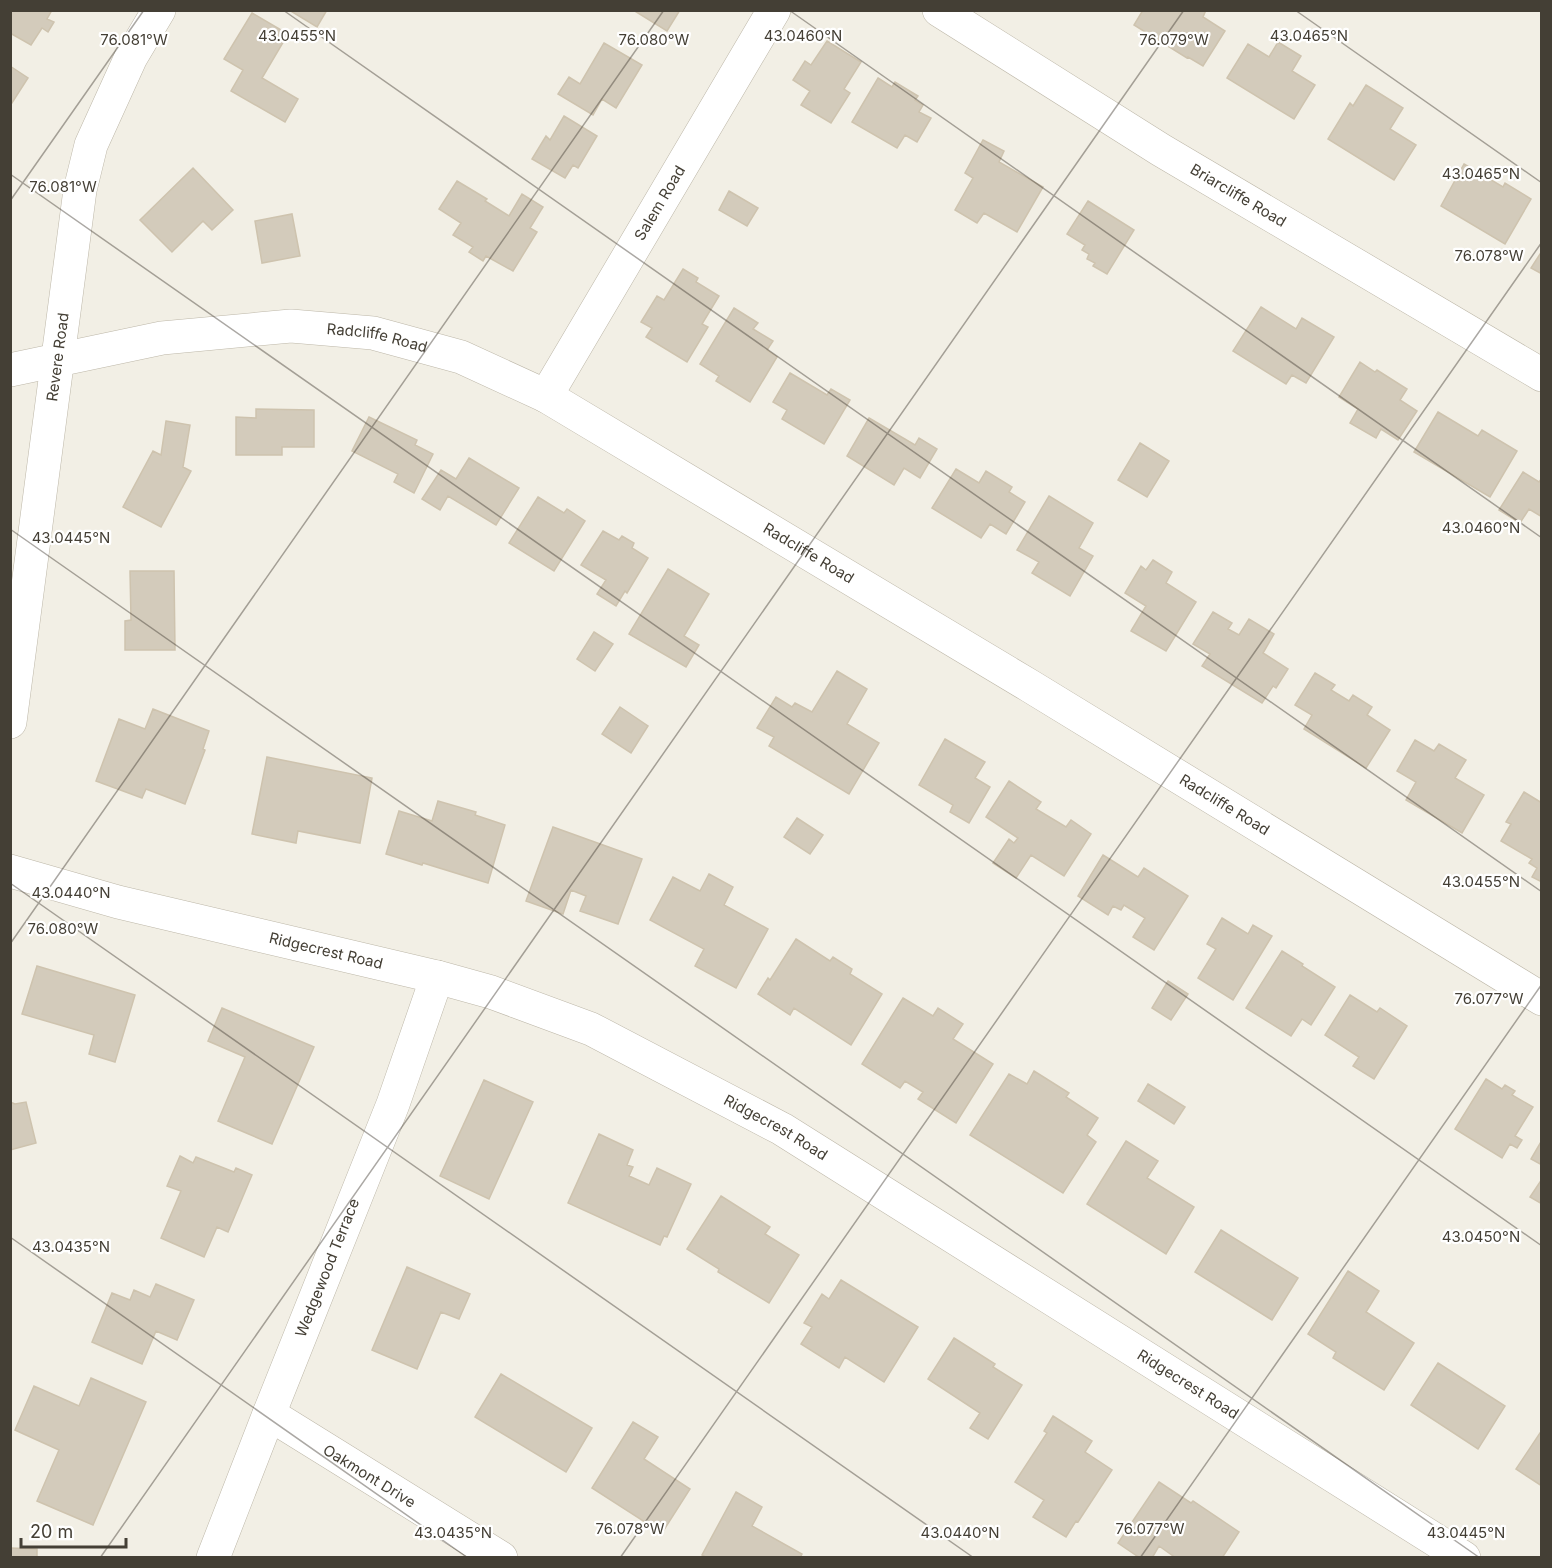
<svg xmlns="http://www.w3.org/2000/svg" width="1552" height="1568" font-family="Inter,sans-serif">
	<style>
		.building { fill: #d3cbbb; stroke: #cec3ae; stroke-width: 1.5 }
		.lines { fill: none; stroke-linecap: round; stroke-linejoin: round }
		.street-casing { stroke: #bdb7a8; stroke-width: 34 }
		.street { stroke: #fff; stroke-width: 33 }
		.ticks { fill: none; stroke: #443f35; stroke-width: 1.5; stroke-opacity: 0.45 }
		.labels { text-anchor: middle; stroke-width: 4.5; stroke-linejoin: round; paint-order: stroke }
		.street-label { font-size: 15px; fill: #443f35; stroke: #fff }
		.ticks-label { font-size: 15px; text-anchor: middle; fill: #443f35; stroke: #fff; stroke-width: 4.5; stroke-linejoin: round; paint-order: stroke }
	</style>
	<rect width="100%" height="100%" fill="#f2efe5"/>
	<!-- building -->
	<path class="building" d="M10,10H52L47,19L54,22L48,32L42,28L31,45L10,33Z
		M289,10H327L317,27Z
		M633,10H680L667,31Z
		M1143,10H1206L1203,17L1225,31L1203,66L1188,57L1187,58L1134,25Z
		M252,13L288,34L262,78L298,99L285,122L231,91L243,70L224,59Z
		M827,41L861,62L844,89L850,93L831,123L801,105L810,91L793,80L805,61L811,65Z
		M1278,42L1301,56L1292,71L1315,85L1294,119L1227,78L1248,44L1269,57Z
		M604,43L642,65L616,108L602,99L593,115L558,94L569,77L580,84Z
		M10,66L28,78L10,106Z
		M878,78L892,87L895,82L918,96L915,100L923,105L919,112L931,118L917,142L905,135L897,148L852,122Z
		M1366,85L1403,108L1390,129L1416,145L1394,180L1328,139L1350,103L1353,106Z
		M564,116L597,136L578,168L573,165L565,178L532,159L546,136L550,140Z
		M983,140L1004,151L999,162L1043,187L1017,232L984,213L977,223L955,210L973,178L965,173Z
		M1464,164L1503,187L1505,183L1531,199L1505,244L1441,206Z
		M193,168L233,210L212,230L203,221L172,252L140,220Z
		M457,181L487,199L485,201L509,216L522,194L543,207L530,228L537,232L513,271L486,256L483,261L469,252L473,247L453,235L461,223L439,209Z
		M729,191L758,208L747,226L719,210Z
		M1088,201L1134,230L1107,274L1093,266L1095,263L1087,259L1089,254L1082,250L1085,245L1067,234Z
		M292,214L300,256L262,263L255,221Z
		M1542,251V274L1531,268Z
		M683,269L698,278L696,282L719,296L702,324L708,327L687,362L646,337L652,328L641,322L657,296L664,300Z
		M1261,307L1296,329L1302,318L1334,337L1306,383L1292,375L1286,384L1233,351Z
		M734,308L758,323L753,329L773,341L767,350L777,357L750,402L716,381L719,376L700,364Z
		M1360,362L1375,372L1377,370L1407,389L1400,400L1417,411L1398,440L1381,429L1376,438L1350,423L1358,409L1339,397Z
		M790,373L827,395L831,389L850,400L824,444L782,419L787,410L773,402Z
		M256,409L314,410V447H282V455H236V417L256,418Z
		M1438,412L1478,436L1482,430L1517,451L1490,497L1414,452Z
		M369,417L417,440L415,445L433,454L414,493L394,482L398,474L352,451Z
		M869,418L915,445L919,438L937,449L920,478L904,468L894,485L847,456Z
		M166,421L190,425L183,467L191,471L161,527L123,507L153,451L161,455Z
		M1140,443L1169,461L1147,497L1118,480Z
		M469,458L519,488L496,525L448,496L440,510L422,499L441,470L456,479Z
		M956,469L979,483L986,471L1012,487L1009,492L1025,502L1006,534L990,524L981,538L932,508Z
		M1523,472L1539,482L1542,478V517L1529,509L1520,523L1499,510Z
		M1049,496L1093,523L1079,548L1093,556L1070,596L1032,573L1039,562L1017,550Z
		M538,497L564,513L567,509L585,521L554,571L509,543Z
		M603,531L619,540L622,536L634,543L632,548L648,558L627,593L625,591L616,606L597,594L606,580L581,565Z
		M1153,560L1172,572L1166,583L1196,602L1166,651L1131,631L1146,606L1125,593L1141,566L1146,570Z
		M668,569L709,594L684,636L699,645L686,667L629,634Z
		M130,571H174L175,650H125V621L131,620Z
		M1213,612L1232,623L1228,629L1239,635L1249,619L1274,634L1263,653L1288,669L1276,688L1273,686L1262,703L1202,666L1210,654L1193,644Z
		M594,632L613,644L595,671L577,659Z
		M837,671L867,689L847,724L879,743L849,794L769,746L774,737L757,728L776,697L792,707L795,703L812,712Z
		M1315,673L1335,685L1331,690L1349,701L1353,695L1372,707L1367,715L1390,730L1366,768L1304,729L1312,715L1295,705Z
		M620,707L648,726L631,753L602,734Z
		M153,709L209,731L203,749L205,750L185,804L146,789L142,798L96,781L119,719L145,729Z
		M945,739L985,762L975,778L990,787L969,823L950,812L953,805L919,785Z
		M1415,740L1434,751L1439,744L1466,760L1455,778L1484,795L1462,833L1406,800L1416,782L1397,771Z
		M267,757L372,778L360,843L298,831L296,843L252,834Z
		M1009,781L1041,802L1036,809L1066,827L1071,820L1091,834L1064,876L1031,855L1016,878L993,863L1009,839L1014,843L1018,838L986,817Z
		M1524,792L1542,803V882L1532,877L1537,868L1529,863L1532,859L1501,841L1511,824L1506,822Z
		M438,801L476,812L475,815L505,825L488,883L423,863L422,865L386,854L399,811L432,821Z
		M797,818L823,835L810,854L784,837Z
		M553,827L642,859L618,924L580,911L586,896L571,890L563,914L526,901Z
		M1103,855L1138,877L1144,868L1188,896L1154,950L1133,937L1145,918L1124,905L1121,910L1113,906L1108,915L1078,896Z
		M709,874L733,887L724,905L768,929L736,988L695,966L704,949L650,920L673,877L700,891Z
		M1222,918L1248,934L1253,925L1272,936L1233,1000L1198,978L1216,949L1207,944Z
		M796,939L830,961L833,957L852,969L850,974L882,994L851,1045L794,1008L790,1015L758,994L768,978L770,980Z
		M1282,951L1303,964L1302,966L1335,987L1311,1025L1302,1019L1291,1036L1246,1008Z
		M37,966L135,995L115,1062L89,1054L94,1035L22,1014Z
		M1168,981L1188,994L1171,1020L1152,1008Z
		M1350,995L1377,1012L1380,1008L1407,1026L1374,1079L1353,1066L1359,1057L1325,1035Z
		M903,998L933,1016L938,1008L963,1024L953,1039L993,1064L956,1123L918,1099L923,1092L905,1081L900,1088L862,1064Z
		M222,1008L314,1047L272,1144L218,1121L245,1057L208,1041Z
		M1034,1071L1069,1093L1066,1097L1098,1118L1087,1135L1096,1142L1063,1193L970,1135L1009,1074L1027,1084Z
		M1486,1079L1502,1089L1505,1085L1515,1091L1512,1095L1533,1107L1515,1136L1522,1140L1517,1148L1510,1144L1502,1158L1455,1129Z
		M484,1080L533,1102L489,1199L440,1176Z
		M1148,1084L1185,1107L1174,1124L1138,1101Z
		M10,1102L15,1104L26,1102L36,1143L10,1150Z
		M599,1134L633,1150L627,1165L633,1167L629,1176L649,1185L657,1168L691,1184L667,1237L664,1236L660,1245L568,1203Z
		M1542,1140V1165L1531,1159Z
		M1126,1141L1158,1161L1147,1178L1194,1207L1166,1254L1087,1204Z
		M180,1156L193,1163L196,1157L234,1172L236,1168L252,1175L228,1232L217,1227L204,1257L161,1238L181,1191L167,1186Z
		M1542,1179V1204L1530,1197Z
		M721,1196L770,1227L765,1234L799,1255L769,1303L718,1272L719,1269L687,1249Z
		M1221,1230L1298,1278L1272,1320L1195,1272Z
		M407,1267L470,1294L459,1319L441,1312L417,1369L372,1350Z
		M1348,1271L1379,1291L1366,1312L1414,1343L1384,1390L1333,1358L1336,1352L1308,1334Z
		M841,1280L918,1327L884,1382L845,1357L839,1368L801,1344L812,1327L804,1323L822,1294L829,1299Z
		M156,1284L194,1300L177,1340L156,1331L142,1364L92,1342L112,1293L130,1300L134,1290L150,1297Z
		M954,1338L995,1364L993,1367L1022,1385L988,1439L970,1428L980,1413L928,1379Z
		M1438,1363L1505,1406L1478,1449L1411,1405Z
		M501,1374L592,1428L566,1472L475,1417Z
		M91,1378L146,1402L93,1525L37,1501L59,1450L15,1430L34,1386L79,1406Z
		M1053,1416L1092,1441L1085,1452L1112,1470L1078,1522L1076,1521L1066,1537L1033,1517L1044,1500L1015,1482L1047,1433L1044,1431Z
		M633,1422L658,1437L644,1459L690,1489L662,1533L592,1488Z
		M1542,1430V1486L1516,1469Z
		M1159,1482L1191,1503L1193,1501L1239,1532L1222,1558H1176L1159,1546L1152,1558H1140L1118,1543Z
		M736,1492L762,1507L752,1526L802,1554L800,1558H707L702,1555Z
		M10,1548L37,1549V1558H10Z"/>
	<g class="lines">
		<!-- street casing -->
		<g class="street-casing">
			<g id="street">
				<path id="s1" d="M939,10L1161,150L1542,375"/>
				<path id="s2" d="M10,370L162,338L291,326L373,333L461,357L546,396L1030,686L1542,999"/>
				<path id="s3" d="M546,396L774,10"/>
				<path id="s4" d="M10,722L80,190L91,145L131,57L159,10"/>
				<path id="s5" d="M10,871L118,902L437,977L491,992L591,1029L782,1129L1464,1558"/>
				<path id="s6" d="M269,1414L501,1558"/>
				<path id="s7" d="M213,1558L269,1414L393,1104L437,977"/>
			</g>
		</g>
		<!-- street -->
		<use href="#street" class="street"/>
	</g>
	<!-- ticks -->
	<path class="ticks" d="M283,10L1542,892M789,10L1542,538M1295,10L1542,183M10,174L1542,1246M10,201L144,10M10,529L1480,1558M10,883L974,1558M10,944L664,10M10,1237L468,1558M100,1558L1184,10M620,1558L1542,242M1140,1558L1542,984"/>
	<g class="labels">
		<!-- street labels -->
		<g class="street-label">
			<text dy="5" stroke="none"><textPath href="#s1" startOffset="352">Briarcliffe Road</textPath></text>
			<text dy="5" stroke="none"><textPath href="#s3" startOffset="224">Salem Road</textPath></text>
			<text dy="5" stroke="none"><textPath href="#s2" startOffset="372">Radcliffe Road</textPath></text>
			<text dy="5" stroke="none"><textPath href="#s4" startOffset="368">Revere Road</textPath></text>
			<text dy="5" stroke="none"><textPath href="#s2" startOffset="858">Radcliffe Road</textPath></text>
			<text dy="5" stroke="none"><textPath href="#s2" startOffset="1344">Radcliffe Road</textPath></text>
			<text dy="5" stroke="none"><textPath href="#s5" startOffset="326">Ridgecrest Road</textPath></text>
			<text dy="5" stroke="none"><textPath href="#s5" startOffset="812">Ridgecrest Road</textPath></text>
			<text dy="5" stroke="none"><textPath href="#s7" startOffset="312">Wedgewood Terrace</textPath></text>
			<text dy="5" stroke="none"><textPath href="#s5" startOffset="1298">Ridgecrest Road</textPath></text>
			<text dy="5" stroke="none"><textPath href="#s6" startOffset="118">Oakmont Drive</textPath></text>
		</g>
	</g>
	<g class="ticks-label">
		<text x="297" y="41">43.0455°N</text>
		<text x="803" y="41">43.0460°N</text>
		<text x="1309" y="41">43.0465°N</text>
		<text x="134" y="45">76.081°W</text>
		<text x="654" y="45">76.080°W</text>
		<text x="1174" y="45">76.079°W</text>
		<text x="1481" y="179">43.0465°N</text>
		<text x="63" y="192">76.081°W</text>
		<text x="1489" y="261">76.078°W</text>
		<text x="1481" y="533">43.0460°N</text>
		<text x="71" y="543">43.0445°N</text>
		<text x="1481" y="887">43.0455°N</text>
		<text x="71" y="898">43.0440°N</text>
		<text x="63" y="934">76.080°W</text>
		<text x="1489" y="1004">76.077°W</text>
		<text x="1481" y="1242">43.0450°N</text>
		<text x="71" y="1252">43.0435°N</text>
		<text x="630" y="1534">76.078°W</text>
		<text x="1150" y="1534">76.077°W</text>
		<text x="453" y="1538">43.0435°N</text>
		<text x="960" y="1538">43.0440°N</text>
		<text x="1466" y="1538">43.0445°N</text>
	</g>
	<!-- border -->
	<rect width="1552" height="1568" fill="none" stroke="#443f35" stroke-width="24"/>
	<!-- scale -->
	<path d="M21 1538v9h105v-9" fill="none" stroke="#443f35" stroke-width="3"/>
	<text x="30" y="1538" font-size="18" fill="#443f35" stroke="#ffffff" stroke-width="4.5" paint-order="stroke">20 m</text>
</svg>
